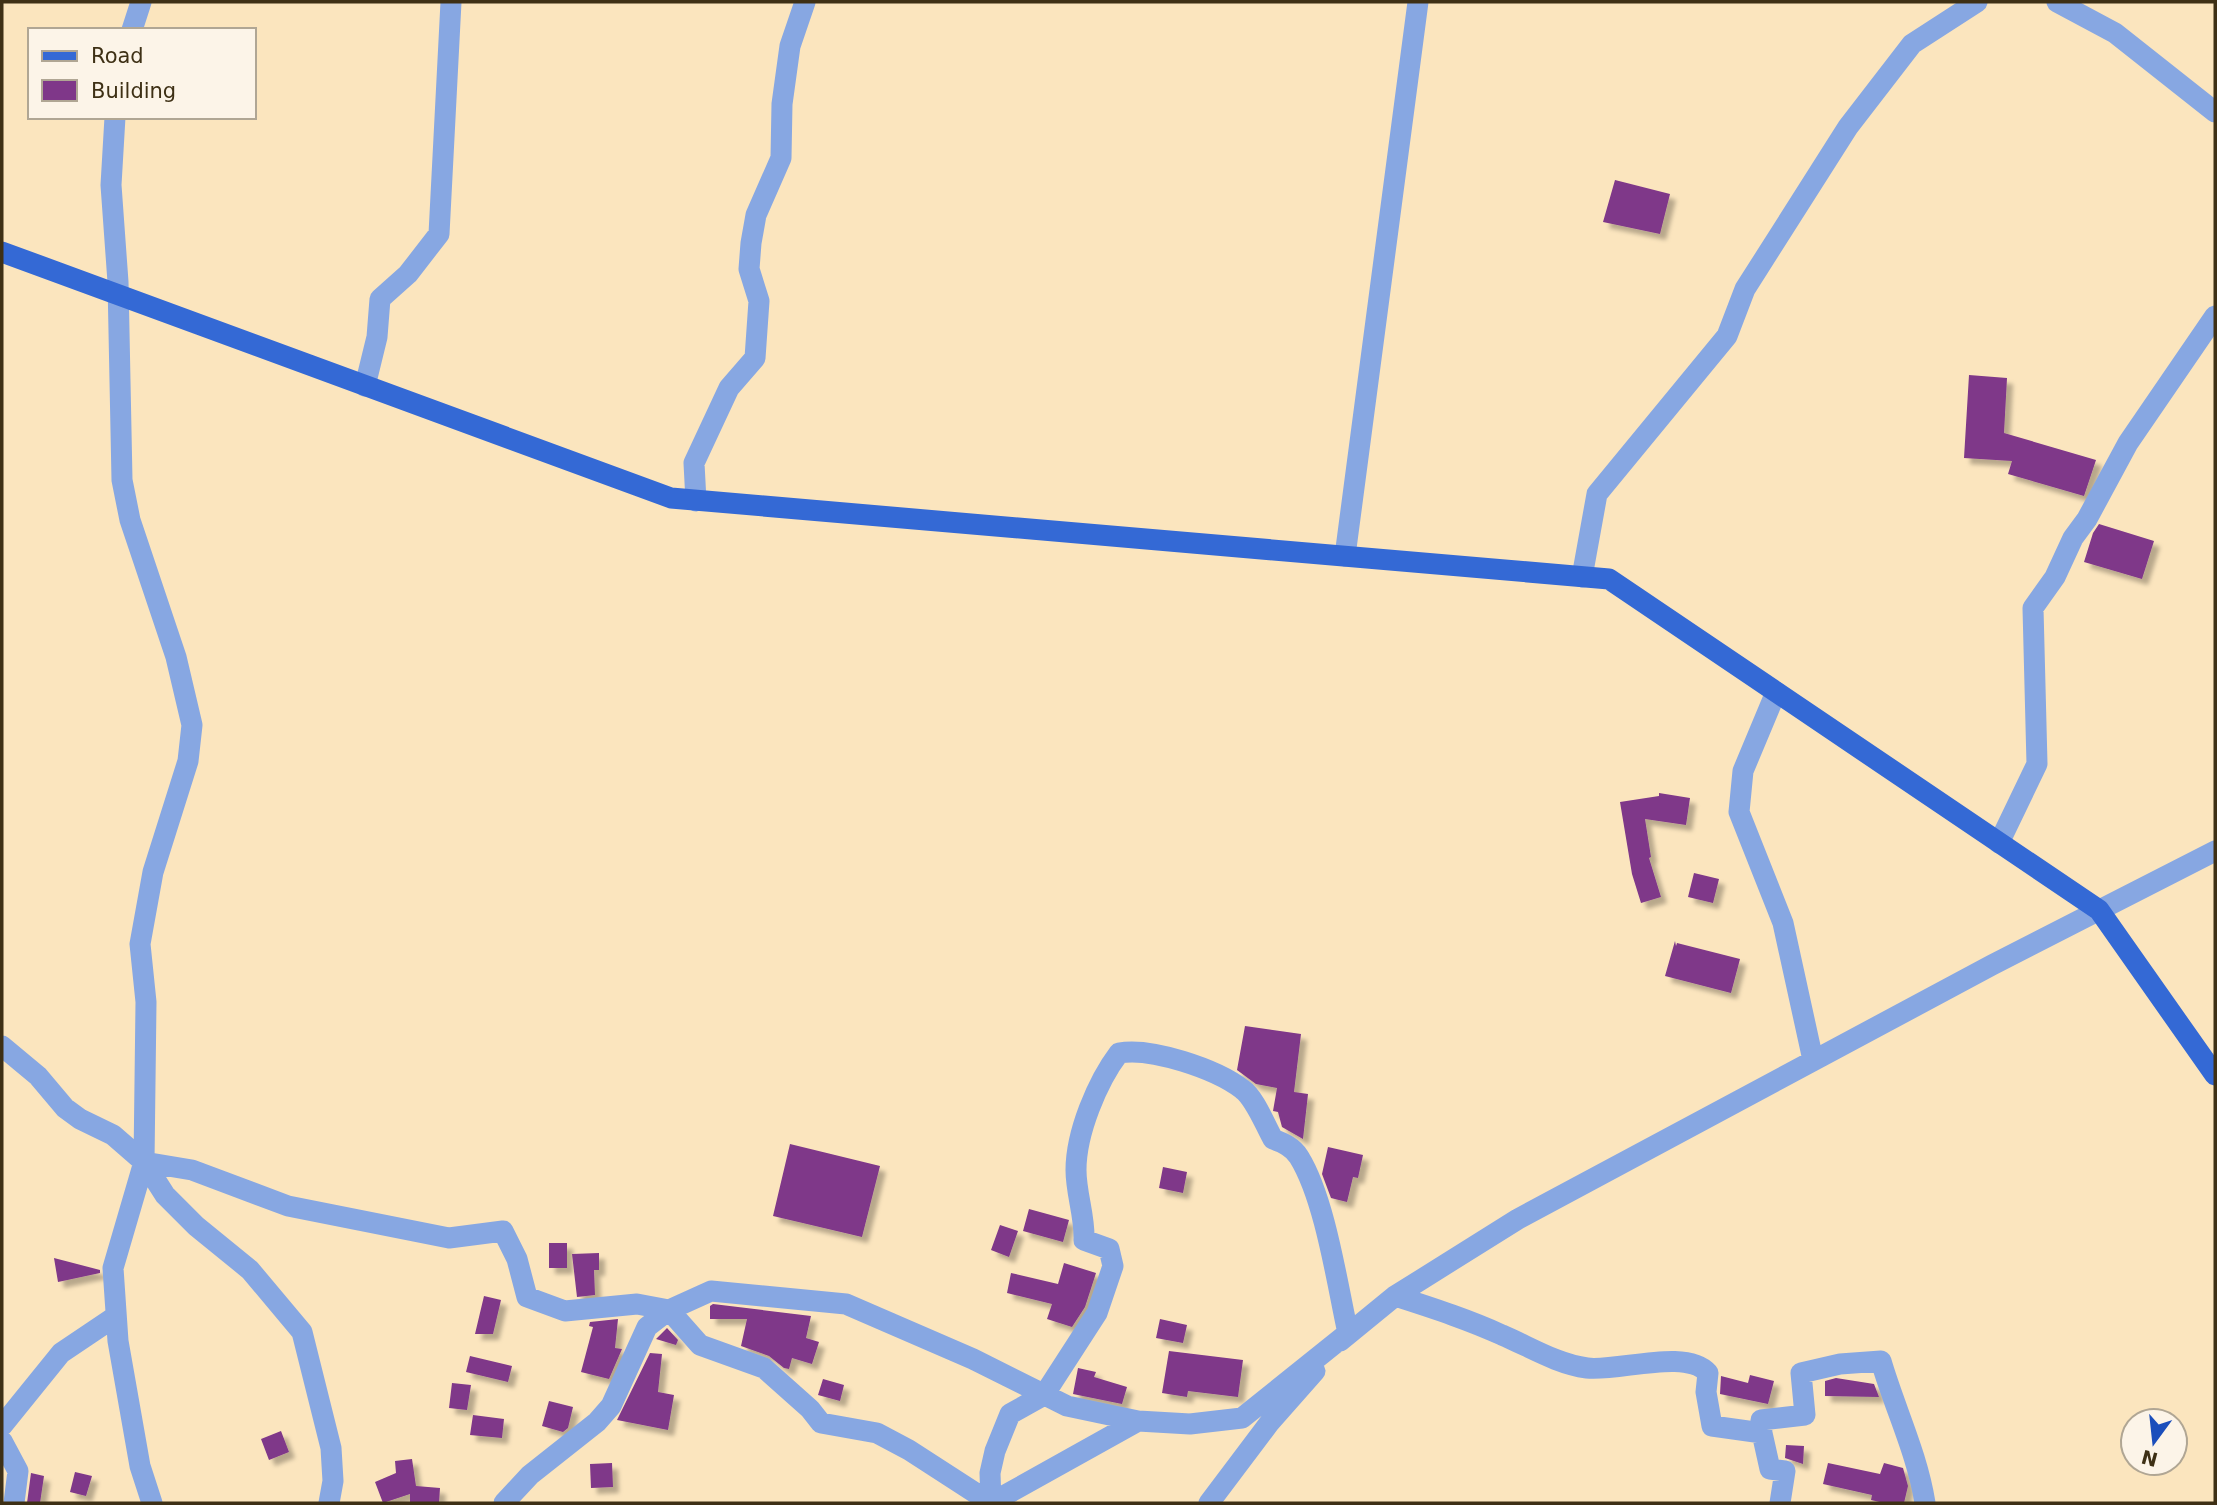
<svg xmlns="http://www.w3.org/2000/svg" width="2217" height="1505" font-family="'DejaVu Sans',sans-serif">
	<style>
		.building { fill: #7f3789; filter: url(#shadow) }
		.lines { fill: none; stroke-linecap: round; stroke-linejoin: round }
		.minor { stroke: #87a7e2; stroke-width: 21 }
		.major { stroke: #3469d5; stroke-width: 21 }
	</style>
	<defs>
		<filter id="shadow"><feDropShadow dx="6" dy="6" stdDeviation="2" flood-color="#0004"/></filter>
	</defs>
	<rect width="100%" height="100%" fill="#fbe5be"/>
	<!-- building -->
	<path class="building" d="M1615,180L1670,194L1660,234L1603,222Z
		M1969,375L2007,378L2004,433L2096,460L2084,496L2008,474L2012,461L1964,458Z
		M2099,524L2154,541L2142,579L2084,562L2093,533Z
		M1659,793L1690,798L1686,825L1645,819L1651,857L1649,858L1661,897L1641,903L1632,874L1620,802L1659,796Z
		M1694,873L1719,879L1713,903L1688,897Z
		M1675,941L1676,946L1677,943L1740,959L1731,993L1665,976Z
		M1245,1026L1301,1034L1294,1092L1308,1094L1303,1139L1282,1127L1278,1112L1273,1111L1277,1088L1256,1084L1237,1070Z
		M790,1144L880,1166L862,1237L773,1216Z
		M1328,1147L1363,1155L1358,1178L1353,1177L1347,1202L1331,1198L1322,1174Z
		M1163,1167L1187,1172L1183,1193L1159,1188Z
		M1029,1209L1069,1220L1063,1242L1023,1231Z
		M1000,1225L1018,1231L1009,1257L991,1250Z
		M549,1243H567V1268H549Z
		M599,1253V1270H594L595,1295L577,1297L572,1254Z
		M54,1258L100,1270V1273L58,1282Z
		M1064,1263L1096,1273L1085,1307L1072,1327L1047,1319L1052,1304L1007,1293L1011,1273L1058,1284Z
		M484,1296L501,1300L493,1334H475Z
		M713,1304L811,1316L806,1338L819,1342L812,1364L792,1358L789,1369L784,1368L769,1356L741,1346L747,1319H710V1306Z
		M618,1319L615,1348L622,1349L609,1379L581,1372L593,1327L589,1326L590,1322Z
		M1160,1319L1187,1325L1183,1343L1156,1338Z
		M667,1328L678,1340L676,1345L656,1339Z
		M1169,1351L1243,1360L1238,1397L1188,1391L1187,1397L1162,1393Z
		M650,1353L662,1354L658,1392L674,1395L668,1430L617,1420Z
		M470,1356L512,1366L508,1382L466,1372Z
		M1078,1368L1096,1372L1094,1377L1127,1387L1122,1404L1073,1394Z
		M1750,1375L1774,1381L1768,1404L1720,1394L1721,1376L1748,1383Z
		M1836,1378L1874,1384L1879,1397L1825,1396V1381Z
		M823,1379L844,1385L840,1401L818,1395Z
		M452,1383L471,1385L467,1410L449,1408Z
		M549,1401L573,1407L568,1428L563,1432L542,1426Z
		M473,1415L504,1419L502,1438L470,1435Z
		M281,1431L289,1452L269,1460L261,1439Z
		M1786,1445L1804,1446L1803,1464L1785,1458Z
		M412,1459L416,1486L440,1488L439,1503H410V1494L383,1503L375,1482L396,1473L395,1461Z
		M612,1463L613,1487L591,1488L590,1464Z
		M1828,1463L1880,1474L1884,1463L1903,1468L1908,1486L1904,1503H1884L1871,1500L1872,1495L1823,1484Z
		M75,1472L92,1476L86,1496L70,1492Z
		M31,1473L44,1476L40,1503H27Z"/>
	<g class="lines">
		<!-- minor -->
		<path class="minor" d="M2057,2L2115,33L2215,112
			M132,30L141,2
			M115,117L111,185L118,282L122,480L130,520L176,657L192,725L188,761L153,872L140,944L146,1002L144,1162L165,1195L196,1226L250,1270L302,1332L331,1448L333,1481L329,1503
			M365,386L377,337L380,299L408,274L439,234L451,2
			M696,501L694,463L729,388L755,358L759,301L749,269L751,243L756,215L781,158L782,104L790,46L805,2
			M1345,556L1418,2
			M1582,577L1597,494L1727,336L1745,289L1848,127L1912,44L1977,2
			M1776,692L1743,771L1739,812L1783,923L1813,1060
			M1999,843L2037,764L2033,608L2055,577L2073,538L2087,519L2128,443L2215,316
			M2,1046L38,1076L65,1108L80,1119L113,1135L144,1162L192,1170L288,1206L449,1238L503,1231L517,1259L527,1297L565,1311L637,1304L669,1310L700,1345L764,1368L810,1409L821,1423L877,1433L909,1450L991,1503L1138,1421L1190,1424L1242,1418L1348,1333C1337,1283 1325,1199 1299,1157C1293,1147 1283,1143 1273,1139C1265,1125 1255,1098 1242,1089C1216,1069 1151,1047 1119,1053C1097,1082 1076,1133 1076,1170C1076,1194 1085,1216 1084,1240L1109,1249L1113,1266L1097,1313L1044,1395L1010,1414L995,1451L990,1473L991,1503
			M144,1162L113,1268L118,1341L140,1466L152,1503
			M1395,1296C1432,1308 1467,1319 1502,1335C1530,1347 1557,1364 1587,1368C1618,1372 1686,1348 1708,1373L1706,1392L1712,1426L1762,1433L1770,1469L1785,1471L1780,1503
			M1340,1341L1395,1296L1518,1219L1992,965L2215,851
			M2,1426L61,1353L116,1316
			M1762,1433L1761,1420L1805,1415L1801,1373L1840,1364L1881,1361C1895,1409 1917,1453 1925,1503
			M2,1441L18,1471L14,1503
			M504,1503L530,1475L597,1422L611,1406L647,1327L669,1310L711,1291L846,1304L973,1359L1067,1406L1138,1421
			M1209,1503L1270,1422L1315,1371"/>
		<!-- major -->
		<path class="major" d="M2,252L671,498L1609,579L2099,910L2215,1075"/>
	</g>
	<!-- border -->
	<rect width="2217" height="1505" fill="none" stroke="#3e3015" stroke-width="7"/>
	<!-- legend -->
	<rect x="28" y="28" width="228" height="91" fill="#fcf4e8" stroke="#b0a694" stroke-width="2"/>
	<rect x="42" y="51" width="35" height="10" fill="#3469d5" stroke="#b0a694" stroke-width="2"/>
	<text x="91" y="63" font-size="21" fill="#3e3015">Road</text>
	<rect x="42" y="80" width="35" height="21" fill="#7f3789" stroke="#b0a694" stroke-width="2"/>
	<text x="91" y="98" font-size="21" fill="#3e3015">Building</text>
	<!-- north arrow -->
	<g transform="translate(2154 1442) rotate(195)"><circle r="33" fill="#fcf4e8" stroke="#b0a694" stroke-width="2"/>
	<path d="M0-5L12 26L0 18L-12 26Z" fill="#1b4ebb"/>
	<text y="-10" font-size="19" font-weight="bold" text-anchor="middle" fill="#3e3015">N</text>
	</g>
</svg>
